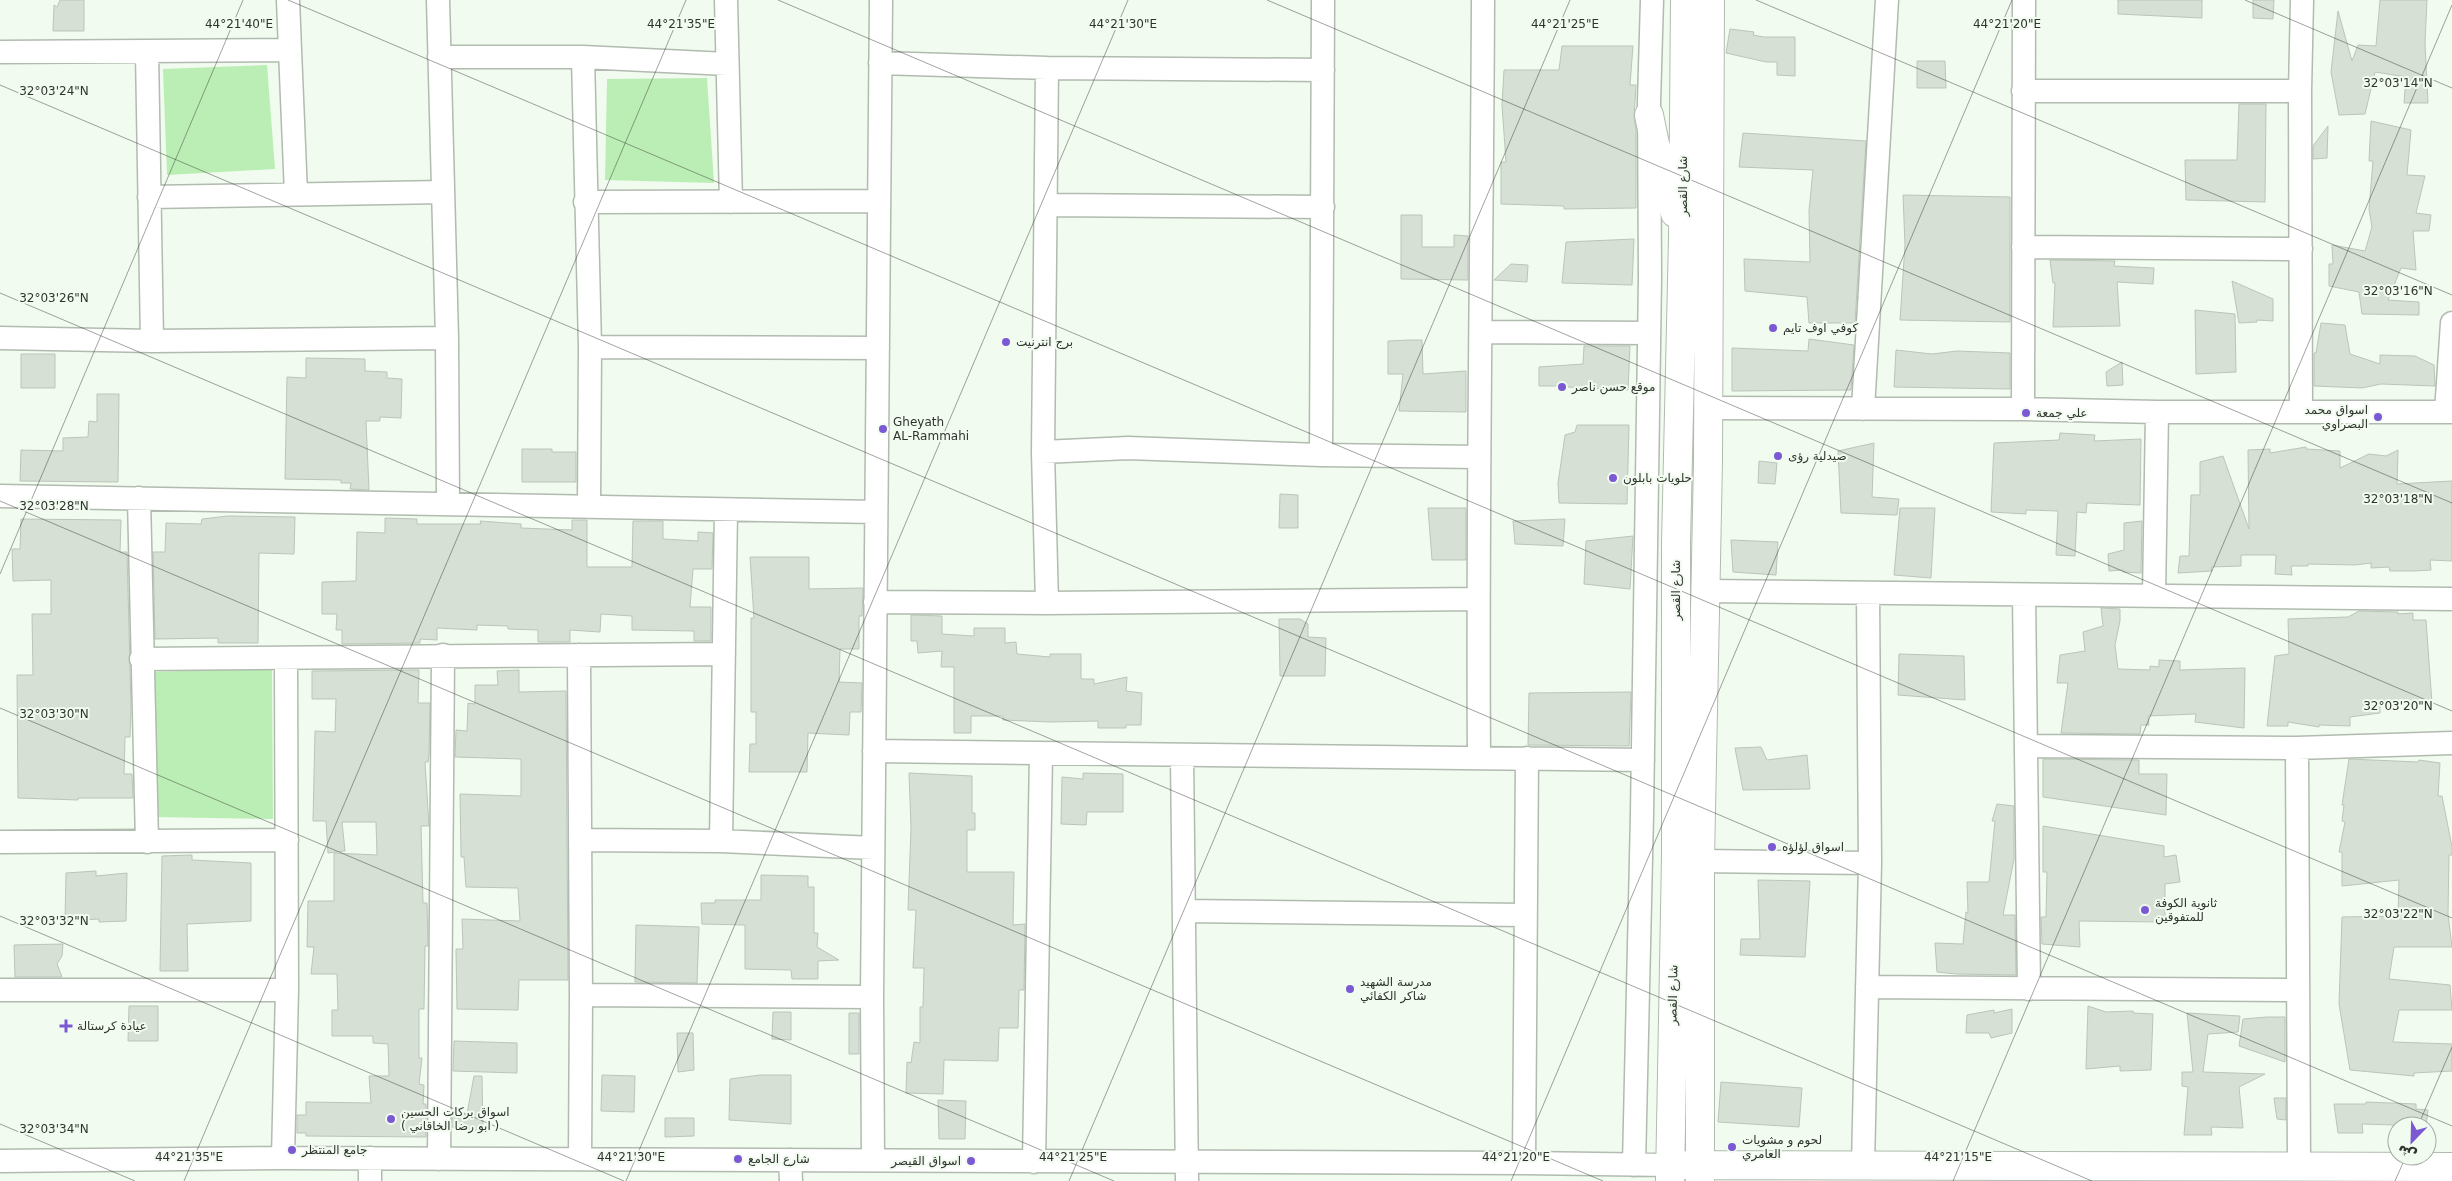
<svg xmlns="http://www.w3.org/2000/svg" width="2452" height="1181" font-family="'DejaVu Sans','Noto Sans Arabic',sans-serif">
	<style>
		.green { fill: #bbeeb4 }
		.building { fill: #d6e0d5; stroke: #bbc5ba }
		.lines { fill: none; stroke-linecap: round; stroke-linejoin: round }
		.minor-casing { stroke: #b1bbaf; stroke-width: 25 }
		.tertiary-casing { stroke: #b1bbaf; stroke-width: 30 }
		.minor { stroke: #fff; stroke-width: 22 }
		.tertiary { stroke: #fff; stroke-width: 28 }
		.ticks { fill: none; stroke: #30342f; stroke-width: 1; stroke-opacity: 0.45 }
		.poi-dot { fill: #7a59d3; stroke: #f1fbef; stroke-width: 2 }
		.labels { text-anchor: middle; stroke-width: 4; stroke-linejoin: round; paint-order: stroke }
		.street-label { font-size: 12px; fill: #30342f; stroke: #f1fbef }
		.poi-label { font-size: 12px; fill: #30342f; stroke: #f1fbef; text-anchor: start }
		.ticks-label { font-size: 12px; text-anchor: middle; fill: #30342f; stroke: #f1fbef; stroke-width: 4; stroke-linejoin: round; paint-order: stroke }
	</style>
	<rect width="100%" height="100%" fill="#f1fbef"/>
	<!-- green -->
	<path class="green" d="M267,65L275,169L167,175L163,69Z
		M707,78L714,183L605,180L607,79Z
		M272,668L273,819L154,817L151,672Z"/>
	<!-- building -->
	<path class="building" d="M60,0H84V31H53L54,5L57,7Z
		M2118,0H2202V18L2118,14Z
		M2253,0H2274L2273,19L2253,18Z
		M2380,0H2427L2425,43L2428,103H2404L2406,77L2375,72L2365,114L2339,115L2331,72L2338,11L2352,61L2358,45L2376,46Z
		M1730,29L1754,32L1753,35L1764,37H1795V76L1777,75V62H1766L1726,53Z
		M1562,46H1633L1630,85H1636L1634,118L1636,129V208L1564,209V206L1501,204V162H1506L1502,105L1504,70H1559Z
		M1917,61H1945L1946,88H1917Z
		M2239,104H2266L2265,202L2186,200L2185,160H2237Z
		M2371,121L2411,130L2407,175L2425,176L2416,213L2431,215L2429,231H2413L2416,270L2401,268L2388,300L2419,302V315L2362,314L2359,292L2329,286V264H2333L2332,245L2365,251L2372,227L2369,209L2373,161H2369Z
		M2328,126L2327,158L2313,159V146Z
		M1743,133L1866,141L1855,323H1809L1807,297L1745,291L1744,259L1810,262L1809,211L1813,170L1739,167Z
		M1903,195L2010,197V322L1900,320L1905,245Z
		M1401,215H1422V247H1454V235L1468,236V280L1401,279Z
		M1634,239L1632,285L1562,283L1566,242Z
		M2050,260L2115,261L2114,266L2154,268L2153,284L2117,282L2120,326L2053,327L2055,283H2053Z
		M1511,264L1528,265L1527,282L1494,280Z
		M2232,281L2273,299V321L2257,320V322L2239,323Z
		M2195,310L2235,314L2236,372L2196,374Z
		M2321,323L2345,325L2350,354L2380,364V355L2415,356L2434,365L2435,386L2381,384L2362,388L2314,386V353H2316Z
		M1809,339L1854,345L1851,390L1732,391V348L1808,351Z
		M1409,340H1422L1423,374L1466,371V412L1399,411L1403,374H1388V341Z
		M1584,346H1630L1628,390L1567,387L1568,386H1539V367L1583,364Z
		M1896,350L1932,354L1957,351L2010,353V389L1894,387Z
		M21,354H55V388H21Z
		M306,358L365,359V371L387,372V378L402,379L401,418L380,417V421H366L369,490L350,489L351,483H341V480L285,479L287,377L306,378Z
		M2122,362L2123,385L2107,386L2106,372Z
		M97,394H119L118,482L20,481L21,450L63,451V438L88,437L89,421L97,422Z
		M1577,425H1629L1627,504L1559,503L1558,483L1565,435L1575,432Z
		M2060,433L2095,435L2094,441L2141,439L2140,505L2087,503L2086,513L2077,512L2075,556L2056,555L2058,511L2026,510V514L1991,512L1994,443L2059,440Z
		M1874,443L1872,497L1899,499L1897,515L1841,513L1838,451Z
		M2306,447V449L2340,451V468L2369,454L2386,456L2398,450L2397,484L2452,481V561L2430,560L2431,570L2415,571H2390L2389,567L2371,568V563L2355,565L2308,564V566H2291L2292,575L2275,574L2276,555H2241V566L2211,567L2212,571L2178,573L2180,556H2189L2191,495H2200V462L2223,456L2249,529L2248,450L2270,449V453Z
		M522,449H552V452H576V482H522Z
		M1759,461L1777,463L1775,484L1758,483Z
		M1280,494L1298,495V528H1279Z
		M1428,508H1466V560H1432Z
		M1900,508H1935L1931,578L1894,575Z
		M228,516L295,517L294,554L259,553L258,643H218V638L155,639L153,552H165L166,523L201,524L202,519Z
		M385,518L417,519V524H481L480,521L521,524V528L572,530V520H587V567H632L633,521H663V539L698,541V532L713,533L712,569H693L690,607H711V641H694V631L632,630V616L601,614L600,632L570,630V642H538V630L508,629V626L477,625V630L437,628V640L420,639V643L342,644V630H336L337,614H322V582L356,581L357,532L385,533Z
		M21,519L121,520L120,552H127L131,706L130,737H125L124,774H132L133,798H78V800L18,798L17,675H33L32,614H51V580L13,581L12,549H20Z
		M1565,519L1563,546L1515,544L1513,521Z
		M2142,521L2141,573L2123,572V570L2109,571L2108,554L2124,550V523Z
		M1633,536L1630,589L1584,584L1586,541Z
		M1731,540L1778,542L1776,575L1733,572Z
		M750,557H809V589L863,588L862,616H859V649H840L839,682L862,683L861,712H850L849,735L808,733L807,772H749L750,744H756V712H751V618H754Z
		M2101,608L2120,609V621L2115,645L2118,669L2150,670V666L2159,667V660L2180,661V670L2245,668L2244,728L2195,722L2196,714L2148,716L2149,725H2141L2140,734L2061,733L2068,683H2057L2060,655L2085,651L2083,632L2103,626Z
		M2359,611L2398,612V614L2413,613V620H2426L2432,703L2380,704V713L2350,717V726L2319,725V727L2288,722V726H2267L2275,656L2289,654L2288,619L2348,617Z
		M911,615L942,616V634L974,636V628H1005V643L1016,642L1017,654L1050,657V654H1081V679H1094V684L1127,677L1126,691L1142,693L1141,725H1126V728H1098V721L1050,722L1003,720V716H971V733H954V667H941L942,651L918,653L917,641H911Z
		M1279,619H1300L1308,624V637L1326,638L1325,676H1280Z
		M1899,654L1964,656L1965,700L1898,695Z
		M419,670L418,703H430L429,756L428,762H425L429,826H421L423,903H427L428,946H425L424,1009H419V1058H422L419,1084L424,1085L423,1104H426V1137L306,1136V1133H297V1115H306V1102L371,1103L369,1076H389L388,1044L373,1043V1036H332V1010H338L337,974H311L314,947H307L308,901H334V853L377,855L376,822H342L345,851L328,853L326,821H313L315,731L335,732L336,699H312V671Z
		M519,670V692L566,691L568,980H519L518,1010L457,1009L456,949H463L462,919L520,921L518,888L466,887L464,857H461L460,794L521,796V759L455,757L456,730L467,731L468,703L475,704V685H498L497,671Z
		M1631,692L1629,746L1528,745L1529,693Z
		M1761,747L1767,760L1807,755L1810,789L1743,790L1735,748Z
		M2043,759L2139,760V774H2167L2166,815L2043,797Z
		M2349,759L2418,762L2419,760L2440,763L2438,796H2442L2452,847V855H2449L2448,914L2452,947H2394L2389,979L2450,985L2452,1010H2399L2393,1042L2452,1044V1071L2414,1073V1076L2350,1070L2339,1004L2342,917L2398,916L2399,880L2342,886V852H2339L2345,822L2342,821L2344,805H2342Z
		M909,773L972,776V813H975V830H967V872H1014L1013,925L1025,924L1024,990H1019L1018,1028H999L998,1061L944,1060L943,1094L906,1093L907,1062L911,1063L914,1042L920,1043V1007H923L924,968H913L916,910H908L911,828Z
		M1083,773L1123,774V812H1087L1086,825L1061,824L1062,777L1083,779Z
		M1997,804L2014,806V859L2003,915H2015L2016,975L1956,974L1937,972L1935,943L1963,944L1966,912L1968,913L1967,882H1989L1995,821H1992Z
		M2043,826L2164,846V857L2176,855L2180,882L2165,884V922L2079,921L2080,947L2042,944L2041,917H2046L2047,872H2043Z
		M192,855V860L251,863V921L187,924L188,971H160L162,856Z
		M96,871V876L127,873L126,921L99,922V919L65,921L66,873Z
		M761,875L808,876V887H814V933H818L817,947L839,960L818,961V979H792L791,970L745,969V925L702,924L701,903H715V900H761Z
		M1758,880L1810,881L1805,957L1740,955L1741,939H1760Z
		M636,925L699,927L697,983L635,982Z
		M63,944L62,956L57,964L62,977H15L14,945Z
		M129,1006H158V1041H128Z
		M2088,1006L2106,1012L2133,1011V1013L2153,1014L2151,1070L2120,1071V1066L2086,1069Z
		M2012,1009V1033L1991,1038L1989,1033H1966L1967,1015L1994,1010V1013Z
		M773,1012H791V1040L772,1039Z
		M849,1013H859V1054H849Z
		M2187,1013L2240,1016L2238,1032L2208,1034L2203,1072L2265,1074L2239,1087L2243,1128L2211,1127L2212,1135H2184L2188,1087L2182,1086V1072H2193Z
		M2267,1017H2285V1062L2239,1046L2243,1019Z
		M677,1033H693L694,1070L678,1072Z
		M454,1041L517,1043V1073L453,1071Z
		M602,1075L635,1076L634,1112L601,1111Z
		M760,1075H791V1124L729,1120L730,1079Z
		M474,1076H482L483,1132L452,1127V1116L467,1114Z
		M1721,1082L1802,1088L1799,1127L1718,1122Z
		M2274,1098H2286V1120L2277,1119Z
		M938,1100L966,1101L965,1139H939Z
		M2366,1102L2416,1104V1109L2428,1110L2426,1126L2362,1124L2363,1133H2338L2334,1104H2366Z
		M665,1118H694V1136L665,1137Z"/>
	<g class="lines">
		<!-- minor casing -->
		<g class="minor-casing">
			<path id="minor" d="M438,0L447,338L448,503
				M726,0L731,202
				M290,50L296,194
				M0,52L290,50L288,0
				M147,52L152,341
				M439,57H583L727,64
				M583,57L590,347L589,506
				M880,63L1047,68L1323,70
				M2023,91H2300
				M149,197L443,192
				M585,202L879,201
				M1047,205L1323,207
				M2023,247L2301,249
				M1481,332L1649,333
				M0,338L152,341L447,338
				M590,347L878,348
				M1708,408L2023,409L2157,412H2452
				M1863,409L1887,0
				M2023,409L2024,0
				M2301,411L2300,91L2302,0
				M2446,412L2452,323
				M1043,452L1128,448L1321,455L1478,457
				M1321,455L1323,0
				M0,496L876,512
				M139,498L147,842
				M1704,591L2452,599
				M2024,595L2029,989
				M2154,596L2157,412
				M875,602L1047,603L1477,599
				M1047,603L1043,452L1047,68
				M579,655L581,995L580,1159
				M141,659L724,654
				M2026,746L2297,748L2452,743
				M2297,748L2299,1167
				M874,751L1643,760
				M1182,756L1187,1181
				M1479,757C1477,505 1482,252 1483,0
				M580,840L721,841L873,848
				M721,841L726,510
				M0,842L287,840
				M1700,861L1870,863
				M1184,911L1524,915
				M1867,987L2298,990
				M0,990H287
				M581,995L872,997
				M283,1158L287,990L286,659
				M370,1158V1181
				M439,1159L443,655
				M790,1160L791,1181
				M873,1160L872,997L881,0
				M0,1161L283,1158L1524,1163L1670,1165
				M1034,1162L1041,754
				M1524,1163L1527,758
				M1634,1165L1642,814L1650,278L1649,102L1652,0
				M1863,1165L1870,863L1868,594"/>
		</g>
		<!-- tertiary casing -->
		<g class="tertiary-casing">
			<path id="tertiary" d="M1649,115L1655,144L1675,213
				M1684,1165L2452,1167
				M1670,1181L1676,856V543L1683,238L1685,0
				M1700,1181V861L1708,461L1710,0"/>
		</g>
		<!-- minor -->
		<use href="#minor" class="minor"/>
		<!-- tertiary -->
		<use href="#tertiary" class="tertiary"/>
	</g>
	<!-- ticks -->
	<path class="ticks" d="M288,0L2452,918M778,0L2452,711M1267,0L2452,503M1756,0L2452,295M2245,0L2452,88M0,85L2452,1126M0,293L2092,1181M0,501L1603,1181M0,574L243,0M0,708L1114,1181M0,916L624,1181M0,1124L135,1181M2418,1126L2452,1047M184,1181L686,0M626,1181L1128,0M1069,1181L1570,0M1511,1181L2012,0M1953,1181L2452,5M2395,1181L2406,1156"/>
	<!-- markers -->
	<g class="poi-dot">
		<circle cx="1773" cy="328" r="5"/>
		<circle cx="1006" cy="342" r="5"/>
		<circle cx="1562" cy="387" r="5"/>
		<circle cx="2026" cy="413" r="5"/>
		<circle cx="2378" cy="417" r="5"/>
		<circle cx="883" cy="429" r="5"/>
		<circle cx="1778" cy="456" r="5"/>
		<circle cx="1613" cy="478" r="5"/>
		<circle cx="1772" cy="847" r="5"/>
		<circle cx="2145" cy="910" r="5"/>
		<circle cx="1350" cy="989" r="5"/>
		<path d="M63.5 1018.5h5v5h5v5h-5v5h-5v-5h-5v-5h5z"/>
		<circle cx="391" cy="1119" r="5"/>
		<circle cx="1732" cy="1147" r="5"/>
		<circle cx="292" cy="1150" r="5"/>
		<circle cx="738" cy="1159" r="5"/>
		<circle cx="971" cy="1161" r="5"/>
	</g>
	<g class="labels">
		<!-- street labels -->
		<g class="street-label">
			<text transform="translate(1683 186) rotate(-90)" y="4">شارع القصر</text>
			<text transform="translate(1676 590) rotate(-90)" y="4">شارع القصر</text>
			<text transform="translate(1673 995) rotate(-89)" y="4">شارع القصر</text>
		</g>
		<!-- poi labels -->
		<g class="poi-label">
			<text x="1783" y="332">كوفي اوف تايم</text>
			<text x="1016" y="346">برج انترنيت</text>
			<text x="1572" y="391">موقع حسن ناصر</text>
			<text x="2368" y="414" text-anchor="end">اسواق محمد<tspan x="2368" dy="14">البصراوي</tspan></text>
			<text x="2036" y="417">علي جمعة</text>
			<text x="893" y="426">Gheyath<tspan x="893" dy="14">AL-Rammahi</tspan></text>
			<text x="1788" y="460">صيدلية رؤى</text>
			<text x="1623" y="482">حلويات بابلون</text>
			<text x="1782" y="851">اسواق لؤلؤه</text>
			<text x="2155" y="907">ثانوية الكوفة<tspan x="2155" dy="14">للمتفوقين</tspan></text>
			<text x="1360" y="986">مدرسة الشهيد<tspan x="1360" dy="14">شاكر الكفائي</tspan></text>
			<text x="77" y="1030">عيادة كرستالة</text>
			<text x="401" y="1116">اسواق بركات الحسين<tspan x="401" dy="14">( ابو رضا الخاقاني )</tspan></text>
			<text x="1742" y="1144">لحوم و مشويات<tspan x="1742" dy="14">العامري</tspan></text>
			<text x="302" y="1154">جامع المنتظر</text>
			<text x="748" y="1163">شارع الجامع</text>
			<text x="961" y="1165" text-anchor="end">اسواق القيصر</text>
		</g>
	</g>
	<g class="ticks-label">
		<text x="239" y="28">44°21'40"E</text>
		<text x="681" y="28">44°21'35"E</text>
		<text x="1123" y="28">44°21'30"E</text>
		<text x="1565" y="28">44°21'25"E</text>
		<text x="2007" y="28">44°21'20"E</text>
		<text x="2398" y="87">32°03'14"N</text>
		<text x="54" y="95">32°03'24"N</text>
		<text x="2398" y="295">32°03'16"N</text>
		<text x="54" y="302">32°03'26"N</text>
		<text x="2398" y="503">32°03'18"N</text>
		<text x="54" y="510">32°03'28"N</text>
		<text x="2398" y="710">32°03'20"N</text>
		<text x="54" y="718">32°03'30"N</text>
		<text x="2398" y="918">32°03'22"N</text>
		<text x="54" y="925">32°03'32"N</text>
		<text x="54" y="1133">32°03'34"N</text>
		<text x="189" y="1161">44°21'35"E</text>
		<text x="631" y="1161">44°21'30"E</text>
		<text x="1073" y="1161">44°21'25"E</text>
		<text x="1516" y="1161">44°21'20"E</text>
		<text x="1958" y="1161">44°21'15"E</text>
	</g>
	<!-- north arrow -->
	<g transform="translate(2412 1141) rotate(203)"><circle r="24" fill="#f1fbef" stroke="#a4aba2"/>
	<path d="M0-4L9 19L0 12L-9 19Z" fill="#7a59d3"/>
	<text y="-8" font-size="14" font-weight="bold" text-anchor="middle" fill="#30342f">ش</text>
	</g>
</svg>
